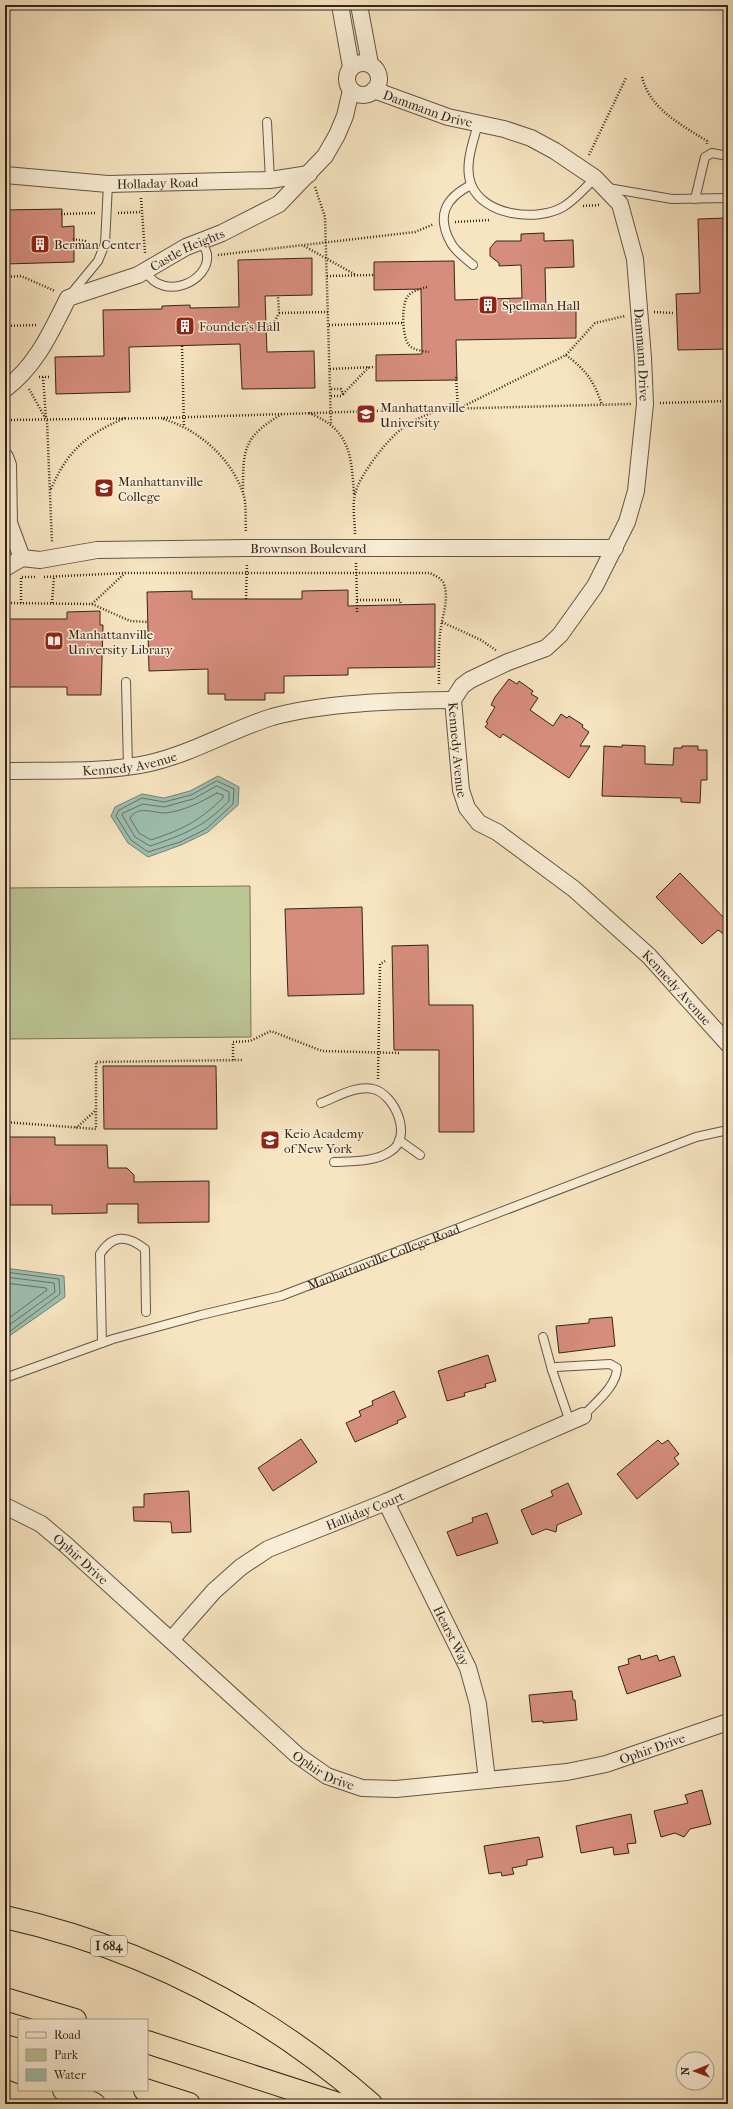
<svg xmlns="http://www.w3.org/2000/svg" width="733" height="2109" font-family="'IM FELL French Canon',serif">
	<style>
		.green { fill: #bcc594; stroke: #787558 }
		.water { fill: #9dbfb0; stroke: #738175 }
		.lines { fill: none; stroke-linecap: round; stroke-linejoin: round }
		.shore { stroke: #687266; stroke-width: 1 }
		.building { fill: #d68d7d; stroke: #33251c }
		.service-casing { stroke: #645545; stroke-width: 10 }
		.minor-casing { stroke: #645545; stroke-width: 18 }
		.motorway-casing { stroke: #33251c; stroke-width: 24 }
		.path { stroke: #33251c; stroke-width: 2.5; stroke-dasharray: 1 2; stroke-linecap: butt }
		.service { stroke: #faeed7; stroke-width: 8 }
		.minor { stroke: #faeed7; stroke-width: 16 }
		.motorway { stroke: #f7e5c1; stroke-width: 22 }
		.labels { text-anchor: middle; stroke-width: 3; stroke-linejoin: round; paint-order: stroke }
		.shield { fill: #faeed7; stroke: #6f6154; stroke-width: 1 }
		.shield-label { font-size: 12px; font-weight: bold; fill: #33251c }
		.street-label { font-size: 13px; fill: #33251c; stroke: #faeed7 }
		.poi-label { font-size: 13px; fill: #33251c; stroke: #faeed7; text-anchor: start }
	</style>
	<rect width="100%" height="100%" fill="#f7e5c1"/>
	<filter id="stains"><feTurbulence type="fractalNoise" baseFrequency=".005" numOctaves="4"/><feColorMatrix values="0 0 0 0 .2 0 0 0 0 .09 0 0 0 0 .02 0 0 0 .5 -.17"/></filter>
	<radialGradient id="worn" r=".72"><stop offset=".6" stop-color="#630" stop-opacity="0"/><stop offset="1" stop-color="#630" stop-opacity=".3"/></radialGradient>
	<!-- green -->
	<path class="green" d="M250,886L251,1037L5,1039V888Z"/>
	<!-- water -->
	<path class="water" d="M218,776L239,787L238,805L208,832L181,845L148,857L128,843L111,816L115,807L142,794L164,798L190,791Z
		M5,1268L64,1276L65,1297L5,1339Z"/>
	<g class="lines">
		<!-- shore -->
		<path class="shore" d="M217,781L234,789L233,804L206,829L180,842L148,852L131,840L116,816L119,810L142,798L164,802L191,795Z
			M217,786L229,792V801C204,827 183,835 150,846L135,837L122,815L123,813L143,804L164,807L193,799Z
			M217,793L223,795V798C198,822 183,829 151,840L139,833L130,818C138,805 153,813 165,813C184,811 201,802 217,793Z
			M5,1272L59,1279L60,1294L5,1335
			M5,1277L54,1283L55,1292L5,1328
			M5,1283L46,1288L47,1290L5,1321"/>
	</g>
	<!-- building -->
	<path class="building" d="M62,209V227L74,226V262L5,264V210Z
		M728,218V349L678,350L676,294L700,293L698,219Z
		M544,233V241L573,240L574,267L545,268L546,310H576V338L456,340L457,380L376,381V355L422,354L421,289L374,290V262L454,261L455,300L522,298L521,265L499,266V263L490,256V248L496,241H521V234Z
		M312,258V295L265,296L267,352L314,351L315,388L242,389L240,344L129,347L130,392L56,394L55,357L104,356L103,310L162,309V306L190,305V308L239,307L238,260Z
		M348,590V606L435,604V667L348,668V675L284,676V693H265V700H225V694H208V669L149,671L147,592L192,591V599H302V591Z
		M100,611V625H103L101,695H67V687H5V619H67V612Z
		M509,679L517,684L519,681L533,691L531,694L538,698L530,710L553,726L561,714L567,718L569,716L583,725L582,727L589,732L580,746H590L569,778L503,734L500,738L485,727L488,723L486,722L495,707L491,705L495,697Z
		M622,745L645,746V764L673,765L674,748H682V746H698V750H707V780H701L700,803L681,802V798L602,796L604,746L622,747Z
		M680,873L728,922V937L718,930L702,944L656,897Z
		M362,907L364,994L288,996L285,909Z
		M428,945L429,1005H473L474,1132H439V1050H394L392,946Z
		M103,1066H216L217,1129H104Z
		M5,1137H55V1145H107L108,1168H127L134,1175V1182L209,1181V1222L138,1223V1204H107V1213L52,1214V1205H10V1195H5Z
		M612,1317L615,1346L559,1353L556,1326L589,1323V1319Z
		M488,1355L496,1381L485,1384L486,1387L464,1393L465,1396L447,1401L438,1371Z
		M394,1391L406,1417L397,1421L398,1423L355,1442L346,1423L361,1416L359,1411L373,1405L372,1401Z
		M301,1439L317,1462L273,1491L258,1468Z
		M658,1440L662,1444L668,1440L679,1454L674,1458L679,1464L637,1499L617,1474Z
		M568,1483L582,1514L557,1525L556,1532L546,1529L532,1535L521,1510L553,1496L551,1491Z
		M189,1491L191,1532L172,1533L171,1522L134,1521L133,1507H144V1494Z
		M487,1513L498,1543L457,1556L447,1532L473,1522L472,1518Z
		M640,1655L641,1660L657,1655L659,1661L674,1656L681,1676L627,1694L618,1667L629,1664L628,1659Z
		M572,1691L573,1700H575L577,1720L543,1723V1721L532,1722L529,1695Z
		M702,1790L711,1824L690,1829L684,1837L675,1833L661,1837L654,1811L688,1803L685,1795Z
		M631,1814L636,1843L627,1844L629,1853L614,1855L613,1847L581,1853L576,1826Z
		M539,1837L543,1857L527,1860V1865L512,1868L514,1874L502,1876L501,1872L489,1874L484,1846Z"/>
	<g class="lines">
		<!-- service casing -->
		<g class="service-casing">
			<g id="service">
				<path d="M267,122L270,180"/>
				<path d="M478,124C473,142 464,166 471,184C483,216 537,222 563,207C575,200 585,188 595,178"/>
				<path d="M471,185C445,198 436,216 451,243C455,251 466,259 473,265"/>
				<path d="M608,188L672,199L728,198"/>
				<path d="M695,199L705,157L712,153L728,156"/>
				<path d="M146,272C164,302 210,281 207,255C207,251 203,245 201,241"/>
				<path d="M70,295L98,261L105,244L108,184"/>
				<path d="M126,682L128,767"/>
				<path d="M321,1103C337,1097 356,1085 373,1089C395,1094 413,1137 391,1151C376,1162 352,1161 334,1162"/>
				<path d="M399,1140L420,1155"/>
				<path d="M543,1337L552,1370"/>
				<path d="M102,1343L100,1254C113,1234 127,1235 145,1249L146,1312"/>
				<path id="s1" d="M5,1378L113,1339L201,1315L281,1296L696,1137L728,1130"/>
				<path d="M570,1422L552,1370L556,1367L610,1364L617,1368C617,1386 595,1403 583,1416"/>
			</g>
		</g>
		<!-- minor casing -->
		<g class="minor-casing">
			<g id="minor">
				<path d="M340,5L351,67"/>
				<path d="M359,5L370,64"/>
				<circle cx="363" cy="79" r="16"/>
				<path id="s2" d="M374,90L448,117L504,129L531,138L555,151L595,178L620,204L635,259L643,358L645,404L636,491L627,522L595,586L560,635L546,648L508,662L470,680L462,686L453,700"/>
				<path id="s3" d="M5,175L108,184L270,180L309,174"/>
				<path id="s4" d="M5,389C36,366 51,332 68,298L138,275L186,247L222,233L279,204L325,156L337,135L345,116L351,90"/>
				<path d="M5,457L8,465L9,523L22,558"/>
				<path id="s5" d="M5,568L22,558L40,560L97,550L247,548H615"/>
				<path id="s6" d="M453,700L461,790L467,808L479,823L497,832L574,889L649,956L728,1044"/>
				<path id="s7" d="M5,771C49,770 108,773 150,763C193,753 231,730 272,717C325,702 398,701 453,700"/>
				<path id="s8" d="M386,1502L468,1668L478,1704L487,1780"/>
				<path id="s9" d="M5,1506L41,1524L66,1545L297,1755L327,1776L362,1788L396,1789L567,1772L606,1764L728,1722"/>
				<path id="s10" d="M171,1640L214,1591L241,1567L268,1549L386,1502L583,1416"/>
			</g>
		</g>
		<!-- motorway casing -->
		<g class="motorway-casing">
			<path id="motorway" d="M5,1917C144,1948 264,2010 371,2104
				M5,1999L75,2020
				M147,2042L338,2104
				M5,2046L19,2050
				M5,2066L19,2072
				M64,2090L94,2104
				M145,2090L189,2104"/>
		</g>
		<!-- path -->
		<path class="path" d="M642,77C650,109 680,124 707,141V144
			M589,155L626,78
			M315,187L325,217L331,425
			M141,198L145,253
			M583,206L600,205
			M118,213L142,212
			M61,214L95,213
			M455,222L491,220
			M73,239L85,241L93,246
			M304,246L356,275
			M218,255L415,232L434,224
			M327,276L373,275
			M5,277L21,276L55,291
			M427,287C420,289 412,291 408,296C401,304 402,337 409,345C413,350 422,351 429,352
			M654,312L673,313
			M279,313L328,312
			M264,325L274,323L279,313L278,296
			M329,325L403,323
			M5,326L36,325
			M182,346L184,427
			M566,355C586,370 594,381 602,405
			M330,369L375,367
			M39,377H50
			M43,377L46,418
			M456,377L458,409L566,355L595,323L625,316
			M29,389L47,421L52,543
			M343,394L369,367
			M331,396H341L343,394L341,389H331
			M660,403L728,401
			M309,413C351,430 351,455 354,494
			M163,419C198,429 231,458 243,493C247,504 245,520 246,532
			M5,420L161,418L438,409
			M51,489C67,451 87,434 125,418
			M243,492C243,449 243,437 282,414
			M355,534C355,522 352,506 355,494C359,476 388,438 403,428C415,419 428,414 442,409L631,404
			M356,563L357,600
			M44,577L125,573H430C435,576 442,578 444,584C449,599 443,613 441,627C438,645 439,666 439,685
			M246,599L247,563
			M5,603L92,604L130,621L148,622
			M21,603V577H37
			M52,603L54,576
			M92,604L125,573
			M357,612V600H400L401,605
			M442,622L481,640L497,651
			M233,1060V1042L250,1041L271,1031L322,1051L400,1053
			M378,1079L380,964L385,961
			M5,1122L96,1129V1062L243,1060
			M76,1128L96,1110"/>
		<!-- service -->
		<use href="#service" class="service"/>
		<!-- minor -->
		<use href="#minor" class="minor"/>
		<!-- motorway -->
		<use href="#motorway" class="motorway"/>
	</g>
	<!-- icons -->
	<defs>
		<g id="building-square" transform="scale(1)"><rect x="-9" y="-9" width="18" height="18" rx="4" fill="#8f2418" stroke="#faeed7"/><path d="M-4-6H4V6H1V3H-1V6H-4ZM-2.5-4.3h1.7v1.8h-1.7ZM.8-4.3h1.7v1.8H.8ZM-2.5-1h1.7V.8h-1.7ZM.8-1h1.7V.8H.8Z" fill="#fff"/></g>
		<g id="university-square" transform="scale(1)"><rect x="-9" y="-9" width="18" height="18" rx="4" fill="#8f2418" stroke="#faeed7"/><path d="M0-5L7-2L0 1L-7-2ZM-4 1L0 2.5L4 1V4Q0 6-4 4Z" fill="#fff"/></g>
		<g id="library-square" transform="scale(1)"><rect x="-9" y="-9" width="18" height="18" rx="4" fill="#8f2418" stroke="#faeed7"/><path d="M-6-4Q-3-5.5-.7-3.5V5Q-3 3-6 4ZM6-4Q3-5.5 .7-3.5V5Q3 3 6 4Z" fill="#fff"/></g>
		<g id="school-square" transform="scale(1)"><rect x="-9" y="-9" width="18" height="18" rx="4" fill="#8f2418" stroke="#faeed7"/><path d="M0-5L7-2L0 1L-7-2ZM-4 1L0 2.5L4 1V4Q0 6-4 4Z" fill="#fff"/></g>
	</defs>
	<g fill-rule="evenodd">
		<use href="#building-square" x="40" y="244"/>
		<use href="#building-square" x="488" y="305"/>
		<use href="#building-square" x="185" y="326"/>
		<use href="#university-square" x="366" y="414"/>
		<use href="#university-square" x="104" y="488"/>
		<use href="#library-square" x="54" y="641"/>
		<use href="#school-square" x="270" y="1140"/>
	</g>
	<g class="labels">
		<!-- shield labels -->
		<rect class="shield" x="91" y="1936" width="36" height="20" rx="3"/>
		<g class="shield-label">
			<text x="109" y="1950">I 684</text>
		</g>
		<!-- street labels -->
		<g class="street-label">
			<text dy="5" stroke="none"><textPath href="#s2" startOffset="57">Dammann Drive</textPath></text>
			<text dy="5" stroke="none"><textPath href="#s3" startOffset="153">Holladay Road</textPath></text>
			<text dy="5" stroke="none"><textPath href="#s4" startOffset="241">Castle Heights</textPath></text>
			<text dy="5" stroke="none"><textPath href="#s2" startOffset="429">Dammann Drive</textPath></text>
			<text dy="5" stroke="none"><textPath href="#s5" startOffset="307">Brownson Boulevard</textPath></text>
			<text dy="5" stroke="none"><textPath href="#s6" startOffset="50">Kennedy Avenue</textPath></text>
			<text dy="5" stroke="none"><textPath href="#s7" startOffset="125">Kennedy Avenue</textPath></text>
			<text dy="5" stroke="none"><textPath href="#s6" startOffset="387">Kennedy Avenue</textPath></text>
			<text dy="5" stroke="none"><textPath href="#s1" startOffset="398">Manhattanville College Road</textPath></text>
			<text dy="5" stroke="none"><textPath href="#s10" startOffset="238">Halliday Court</textPath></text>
			<text dy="5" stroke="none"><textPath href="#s9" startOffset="93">Ophir Drive</textPath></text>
			<text dy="5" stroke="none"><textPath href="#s8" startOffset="149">Hearst Way</textPath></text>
			<text dy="5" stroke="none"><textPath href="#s9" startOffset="753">Ophir Drive</textPath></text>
			<text dy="5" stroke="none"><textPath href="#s9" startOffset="416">Ophir Drive</textPath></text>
		</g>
		<!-- poi labels -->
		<g class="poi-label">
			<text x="54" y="249">Berman Center</text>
			<text x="502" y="310">Spellman Hall</text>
			<text x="199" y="331">Founder's Hall</text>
			<text x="380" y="412">Manhattanville<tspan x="380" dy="15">University</tspan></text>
			<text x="118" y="486">Manhattanville<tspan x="118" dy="15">College</tspan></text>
			<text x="68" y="639">Manhattanville<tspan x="68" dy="15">University Library</tspan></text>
			<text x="284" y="1138">Keio Academy<tspan x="284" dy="15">of New York</tspan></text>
		</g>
	</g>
	<!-- margin -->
	<rect width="733" height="2109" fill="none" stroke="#f7e5c1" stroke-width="20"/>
	<rect x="6" y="6" width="721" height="2097" fill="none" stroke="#33251c" stroke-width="2"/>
	<rect x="10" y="10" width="713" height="2089" fill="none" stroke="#33251c"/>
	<!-- legend -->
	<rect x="18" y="2019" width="130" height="72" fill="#faeed7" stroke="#aa9e8c"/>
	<rect x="26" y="2032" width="20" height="6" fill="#faeed7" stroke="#aa9e8c"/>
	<text x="54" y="2039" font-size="12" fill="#33251c">Road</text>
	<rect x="26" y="2049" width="20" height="12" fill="#bcc594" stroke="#aa9e8c"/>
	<text x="54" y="2059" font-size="12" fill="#33251c">Park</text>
	<rect x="26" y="2069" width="20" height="12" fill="#9dbfb0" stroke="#aa9e8c"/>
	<text x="54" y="2079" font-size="12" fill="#33251c">Water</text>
	<!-- north arrow -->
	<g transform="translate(695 2071) rotate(269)"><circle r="19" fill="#faeed7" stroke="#aa9e8c"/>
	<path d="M0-3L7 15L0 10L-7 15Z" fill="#8f2418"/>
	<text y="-6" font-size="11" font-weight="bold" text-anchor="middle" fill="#33251c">N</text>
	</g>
	<rect width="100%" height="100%" filter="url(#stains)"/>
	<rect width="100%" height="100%" fill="url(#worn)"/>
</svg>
